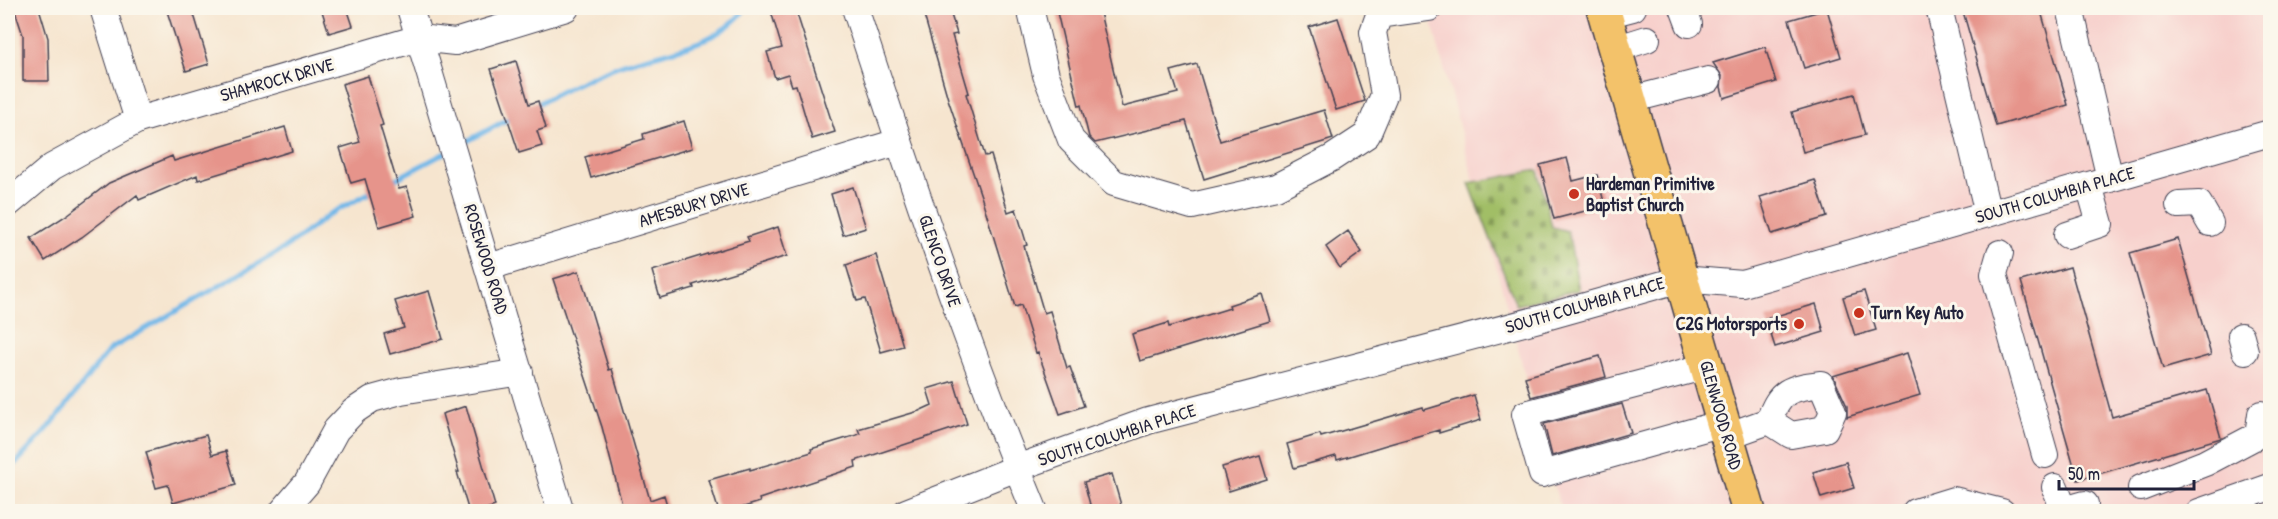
<svg xmlns="http://www.w3.org/2000/svg" width="2278" height="519" font-family="'Patrick Hand',sans-serif">
	<style>
		.built { fill: #f7d0cc }
		.cemetery { fill: url(#cemetery-stones); stroke: #627050; stroke-width: 1.5 }
		.lines { fill: none; stroke-linecap: round; stroke-linejoin: round }
		.stream { stroke: #71b7e8; stroke-width: 5 }
		.building { fill: #e6948b }
		.minor-casing { stroke: #423f51; stroke-width: 28 }
		.major-casing { stroke: #423f51; stroke-width: 36 }
		.minor { stroke: #fff; stroke-width: 26 }
		.major { stroke: #f3c26a; stroke-width: 33 }
		.poi-dot { fill: #c8321e; stroke: #fbf7ec; stroke-width: 2 }
		.labels { text-anchor: middle; stroke-width: 6; stroke-linejoin: round; paint-order: stroke }
		.street-label { font-size: 18px; fill: #22223b; stroke: #fbf7ec }
		.poi-label { font-size: 18px; font-weight: bold; fill: #22223b; stroke: #fbf7ec; text-anchor: start }
	</style>
	<defs>
		<pattern id="cemetery-stones" width="16" height="16" patternUnits="userSpaceOnUse" patternTransform="scale(1.5)"><rect width="16" height="16" fill="#a1be66"/><path d="M2 7V4a2 2 0 0 1 4 0v3zM10 15v-3a2 2 0 0 1 4 0v3z" fill="#839a55"/></pattern>
	</defs>
	<rect width="100%" height="100%" fill="#fbf7ec"/>
	<filter id="ink" filterUnits="userSpaceOnUse"><feTurbulence type="fractalNoise" baseFrequency=".0167" numOctaves="2"/><feDisplacementMap in="SourceGraphic" scale="12" xChannelSelector="R" yChannelSelector="G"/><feConvolveMatrix kernelMatrix="1 2 1 2 8 2 1 2 1" color-interpolation-filters="sRGB"/></filter>
	<filter id="wash" filterUnits="userSpaceOnUse"><feTurbulence type="fractalNoise" baseFrequency=".008" numOctaves="4" result="noise"/><feDisplacementMap in="SourceGraphic" scale="24" xChannelSelector="R" yChannelSelector="G"/><feGaussianBlur stdDeviation="1.35" result="paint"/><feColorMatrix in="noise" values="0 0 0 0 0 0 0 0 0 0 0 0 0 0 0 0 0 1.4 0 .05"/><feComposite in="paint" operator="in"/></filter>
	<g filter="url(#wash)">
		<rect width="100%" height="100%" fill="#f6e5cf"/>
		<!-- built -->
		<path class="built" d="M1428,8H2265L2270,25V511H1561Z"/>
		<!-- cemetery -->
		<path class="cemetery" d="M1538,170L1552,227L1568,231L1579,290L1516,305L1469,183Z"/>
		<g class="lines">
			<!-- stream -->
			<path class="stream" d="M533,106C562,91 590,76 621,65C665,50 716,48 746,8
				M458,146L514,116
				M392,181L445,153
				M8,472L51,425L109,350L285,248L330,214L373,191"/>
		</g>
		<g id="blocks">
			<!-- building -->
			<path class="building" d="M14,8H39L48,38L49,81H23V35Z
				M166,8H192L209,64L186,71Z
				M321,8H347L353,26L329,33Z
				M770,8H795L835,132L812,139L796,85L792,86L788,74L775,78L767,52L782,48Z
				M922,8H949L957,34L952,35L969,93L966,94L985,156L991,155L1008,212L1016,209L1027,245L1024,246L1044,313L1050,311L1067,368L1070,367L1084,406L1060,414L1038,352L1036,353L1021,305L1015,307L982,199L948,99Z
				M1056,8H1099L1122,107L1178,93L1171,71L1197,64L1220,141L1324,110L1333,139L1204,179L1186,121L1095,143L1089,137L1081,105L1079,106Z
				M1962,8H2040L2068,105L1996,126Z
				M1827,9L1841,57L1804,68L1789,20Z
				M1338,18L1365,101L1336,110L1309,27Z
				M1765,47L1776,82L1724,98L1721,87L1722,76L1713,63Z
				M516,61L529,104L538,101L546,128L537,131L542,146L519,153L491,69Z
				M368,76L383,125L380,126L399,189L407,187L416,216L379,227L365,179L351,183L340,148L360,142L342,84Z
				M1854,94L1865,135L1803,152L1792,112Z
				M684,121L692,148L591,178L585,157L644,139L643,134Z
				M285,127L292,151L198,180L197,175L139,200L137,195L82,237L45,261L31,238L67,215L109,183L172,156L174,161Z
				M1567,158L1573,181L1597,175L1605,206L1554,219L1540,165Z
				M1815,180L1827,217L1772,234L1760,197Z
				M853,187L866,228L843,235L831,194Z
				M778,227L787,256L693,285L694,288L660,298L652,271L749,241L747,237Z
				M1348,231L1362,252L1340,268L1326,247Z
				M2178,239L2211,355L2163,369L2130,253Z
				M876,255L903,346L881,352L865,299L857,301L846,265Z
				M2070,267L2112,417L2207,390L2221,438L2078,480L2021,281Z
				M579,271L609,370L612,369L650,500L664,495L669,512H624L602,427L553,279Z
				M429,291L443,339L390,354L384,334L404,328L395,301Z
				M1864,291L1876,330L1855,336L1843,297Z
				M1262,294L1270,321L1140,361L1132,334L1168,323L1169,327L1230,308L1229,305Z
				M1816,304L1824,332L1775,347L1766,319Z
				M1907,353L1920,395L1847,417V406L1833,376Z
				M1600,356L1606,377L1531,397L1525,377Z
				M954,381L967,424L855,461L856,467L759,499L760,502L728,512H719L709,480L750,468V470L812,452L811,449L860,434L858,429L919,411L932,405L927,389Z
				M1474,395L1481,420L1439,433V430L1386,445L1337,460L1336,456L1294,468L1287,444L1320,434L1321,437L1423,407L1424,410Z
				M1622,404L1631,433L1552,456L1544,424Z
				M466,406L495,506L477,512H469L457,472H459L442,414Z
				M206,435L212,455L226,451L236,485L173,503L168,485L156,488L146,452Z
				M1260,456L1267,479L1229,491L1222,467Z
				M1846,462L1854,488L1821,498L1813,472Z
				M1112,474L1123,512H1092L1084,482Z"/>
		</g>
	</g>
	<g filter="url(#ink)">
		<use href="#blocks" fill-opacity="0" stroke="#423f51" stroke-width="1.5"/>
		<g class="lines">
			<!-- minor casing -->
			<g class="minor-casing">
				<path id="minor" d="M103,8L138,120
					M410,8L561,512
					M855,8C910,177 967,346 1035,512
					M1030,8L1046,75L1071,140L1114,183L1192,206L1276,187L1332,158L1367,135L1384,95L1373,32L1379,15L1429,8
					M1683,8L1689,24
					M1939,8L1988,214
					M2070,8L2110,179
					M1606,15L1633,8
					M1615,49L1647,39
					M1630,100L1708,80
					M8,204L52,167L138,120L419,38L455,42L566,8
					M2179,205L2199,204L2210,223
					M2067,235L2100,224L2089,185
					M2000,253L1994,274L2045,455
					M489,267L898,142
					M2241,336L2245,351
					M1707,366L1525,414L1542,474L1723,423
					M1821,384L1833,412L1825,429L1791,435L1769,421C1780,390 1789,388 1821,384Z
					M1727,436L1769,421
					M2055,487L2064,510L2085,504
					M2141,488L2205,463L2258,435L2261,414
					M282,512L307,483L336,430L354,411L372,399L401,391L520,372
					M906,512L1017,468L1148,421L1539,319L1681,279L1743,284L2270,133
					M1915,512L1954,500L2002,512
					M2199,512L2270,487"/>
			</g>
			<!-- major casing -->
			<g class="major-casing">
				<path id="major" d="M1603,8L1749,512"/>
			</g>
			<!-- minor -->
			<use href="#minor" class="minor"/>
			<!-- major -->
			<use href="#major" class="major"/>
		</g>
	</g>
	<!-- markers -->
	<g class="poi-dot">
		<circle cx="1574" cy="194" r="6"/>
		<circle cx="1859" cy="313" r="6"/>
		<circle cx="1799" cy="324" r="6"/>
	</g>
	<g class="labels">
		<!-- street labels -->
		<g class="street-label">
			<text transform="translate(277 80) rotate(-16)" y="6">SHAMROCK DRIVE</text>
			<text transform="translate(2055 195) rotate(-16)" y="6">SOUTH COLUMBIA PLACE</text>
			<text transform="translate(694 205) rotate(-17)" y="6">AMESBURY DRIVE</text>
			<text transform="translate(486 259) rotate(73)" y="6">ROSEWOOD ROAD</text>
			<text transform="translate(940 261) rotate(71)" y="6">GLENCO DRIVE</text>
			<text transform="translate(1585 305) rotate(-16)" y="6">SOUTH COLUMBIA PLACE</text>
			<text transform="translate(1721 415) rotate(74)" y="6">GLENWOOD ROAD</text>
			<text transform="translate(1117 435) rotate(-18)" y="6">SOUTH COLUMBIA PLACE</text>
		</g>
		<!-- poi labels -->
		<g class="poi-label">
			<text x="1586" y="190">Hardeman Primitive<tspan x="1586" dy="21">Baptist Church</tspan></text>
			<text x="1871" y="319">Turn Key Auto</text>
			<text x="1787" y="330" text-anchor="end">C2G Motorsports</text>
		</g>
	</g>
	<!-- margin -->
	<rect width="2278" height="519" fill="none" stroke="#fbf7ec" stroke-width="30"/>
	<!-- scale -->
	<path d="M2059 480v9h135v-9" fill="none" stroke="#22223b" stroke-width="3"/>
	<text x="2068" y="480" font-size="18" fill="#22223b" stroke="#fbf7ec" stroke-width="4.5" paint-order="stroke">50 m</text>
</svg>
